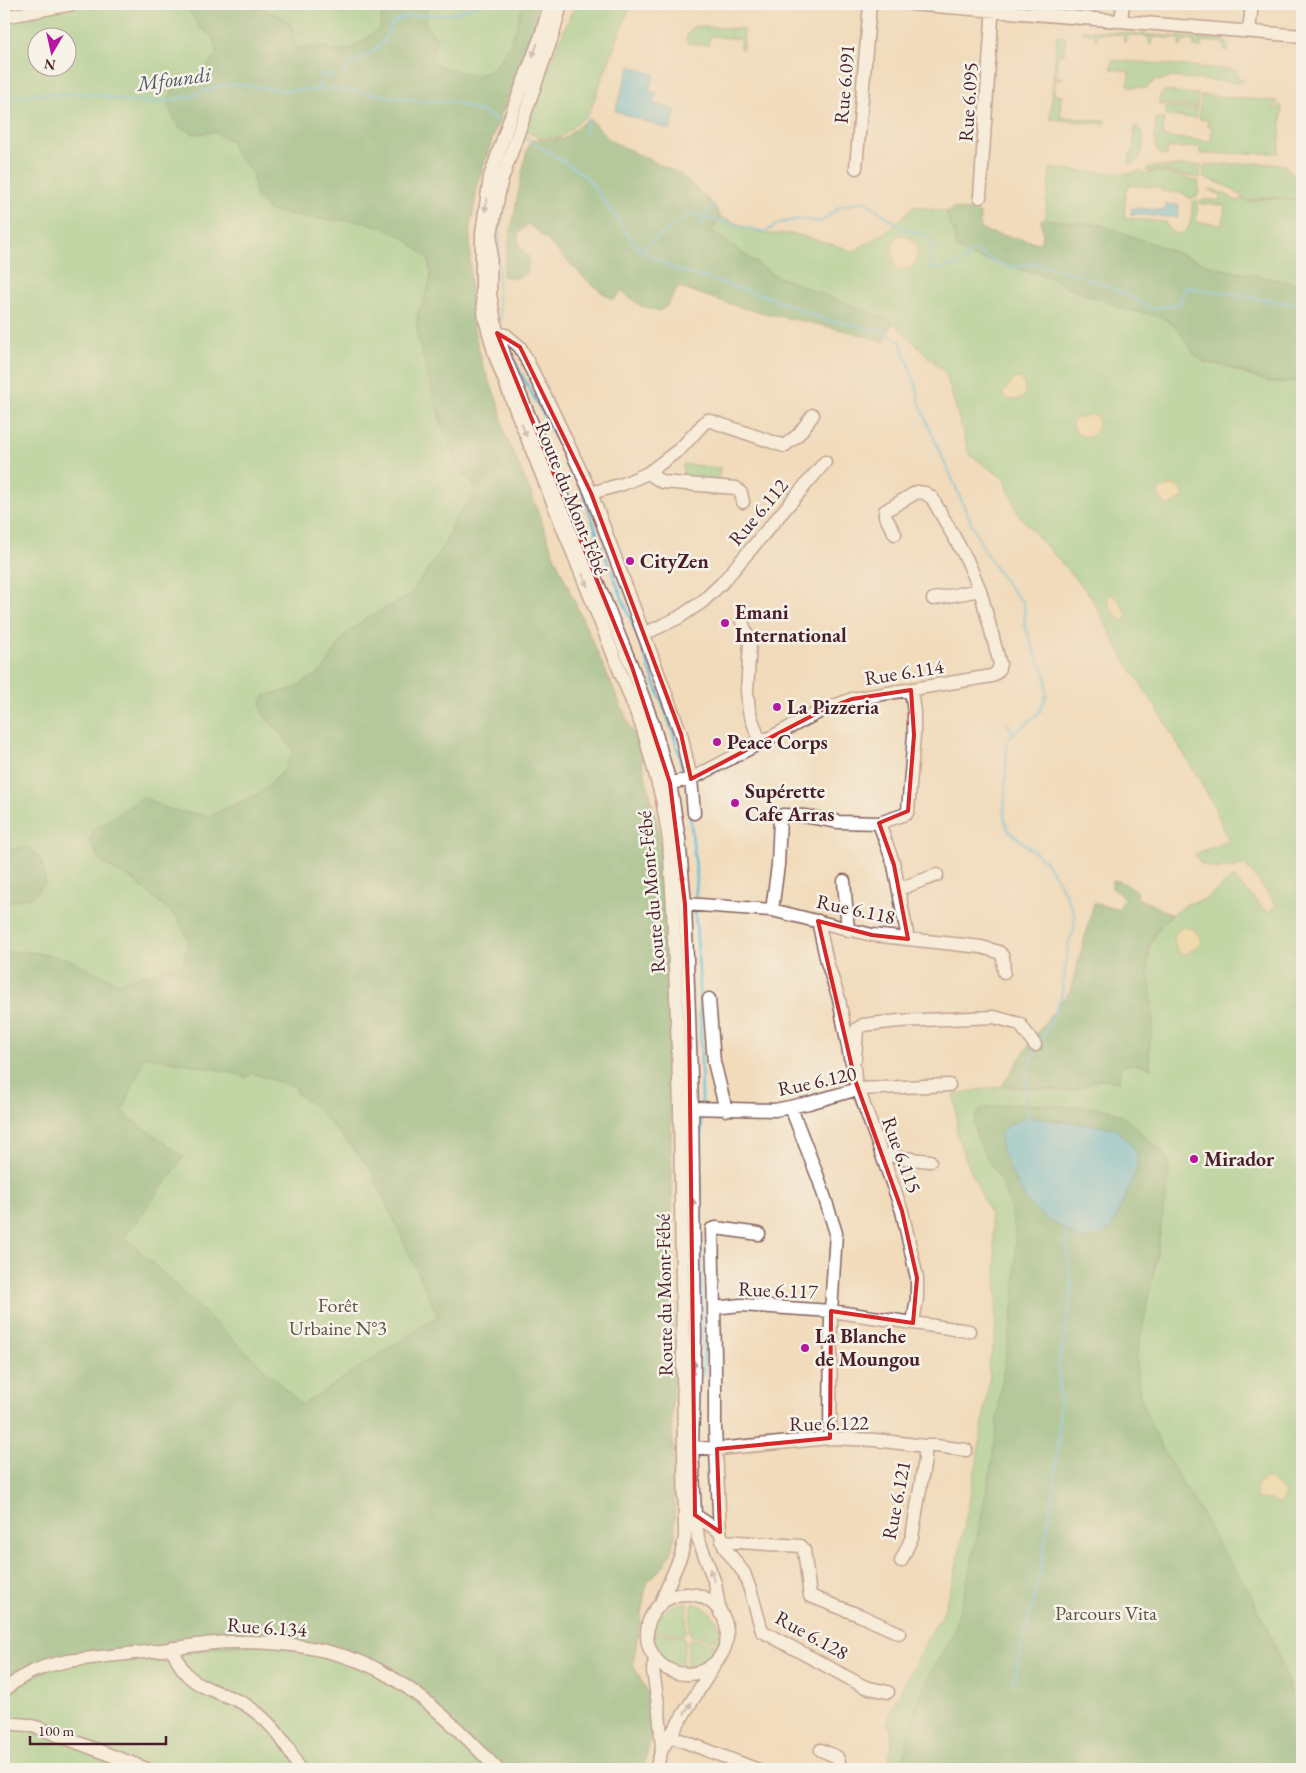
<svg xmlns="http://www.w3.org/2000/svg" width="1306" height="1773" font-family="'EB Garamond',serif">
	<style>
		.green { fill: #88cf8a; stroke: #69775a; fill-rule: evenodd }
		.forest { fill: #6eb276; stroke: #5c6850; fill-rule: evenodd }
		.sand { fill: #eeda9e; stroke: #9c7c64 }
		.water { fill: #5cbfdb; stroke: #536f83 }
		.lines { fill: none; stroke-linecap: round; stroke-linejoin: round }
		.stream { stroke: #5cbfdb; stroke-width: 2.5 }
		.minor-casing { stroke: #84615d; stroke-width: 15 }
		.minor { stroke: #fff; stroke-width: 12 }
		.oneway { fill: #ae9aa0 }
		.marked { fill: none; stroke: #d62828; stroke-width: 4; stroke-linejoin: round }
		.poi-dot { fill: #b5179e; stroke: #f7f3e8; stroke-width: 2 }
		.labels { text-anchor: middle; stroke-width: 5; stroke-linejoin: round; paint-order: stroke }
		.street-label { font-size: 20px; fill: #4a1f2b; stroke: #f7f3e8 }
		.poi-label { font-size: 20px; font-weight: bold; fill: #4a1f2b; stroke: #f7f3e8; text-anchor: start }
		.park-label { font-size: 20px; fill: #5d5448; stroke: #f7f3e8 }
		.water-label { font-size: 21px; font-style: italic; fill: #505769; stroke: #f7f3e8 }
	</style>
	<rect width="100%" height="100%" fill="#f7f3e8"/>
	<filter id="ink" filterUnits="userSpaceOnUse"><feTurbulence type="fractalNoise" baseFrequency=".02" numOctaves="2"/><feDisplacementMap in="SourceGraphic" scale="10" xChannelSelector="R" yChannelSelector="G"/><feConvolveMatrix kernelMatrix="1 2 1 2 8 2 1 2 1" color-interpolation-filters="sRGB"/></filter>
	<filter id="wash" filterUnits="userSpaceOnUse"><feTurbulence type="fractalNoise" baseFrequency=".0096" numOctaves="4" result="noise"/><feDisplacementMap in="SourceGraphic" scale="20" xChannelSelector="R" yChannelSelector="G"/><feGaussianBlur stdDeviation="1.12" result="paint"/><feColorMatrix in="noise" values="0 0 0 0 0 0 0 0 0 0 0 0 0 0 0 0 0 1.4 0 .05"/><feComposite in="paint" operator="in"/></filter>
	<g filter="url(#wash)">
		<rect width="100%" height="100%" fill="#f1dbbb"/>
		<!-- green -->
		<path class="green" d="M32,4H539L538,13L519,70L497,125L479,179L470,228V290L473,326L483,366L499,405L504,432L531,493L553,553L637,742L658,828L668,907L670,1096L672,1178L674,1323L672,1416L675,1535L671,1552L664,1566L646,1584L633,1664L650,1698L652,1712L649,1746L643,1769H4V9ZM38,38H68V68H38Z
			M575,4H631L589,113L561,137L540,138L523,130Z
			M695,26L742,29L744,31L743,49H740V39L710,36L708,45L688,43L686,38L691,29Z
			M1083,30L1225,40L1229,46L1228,51L1224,50V43L1202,41L1201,47L1199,48L1194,47V41L1183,40L1181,47L1179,46V39L1154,37L1151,45L1149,43V37L1128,35L1125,42L1123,41L1124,35L1098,33L1097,39L1095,40L1094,33H1082Z
			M1057,35L1066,38L1064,54H1058L1056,76L1061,77L1062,79L1055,80L1054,95H1060L1061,97L1060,117L1105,121V124L1050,119Z
			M1112,60L1237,70V78L1243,80L1241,83L1170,77L1159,81L1156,80L1146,88L1130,87L1128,85L1129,71L1111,69Z
			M1164,91L1198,94L1197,107L1159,104L1160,96Z
			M1201,95L1276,101L1278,103L1273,108L1274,110L1280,105L1282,107L1279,153L1200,154V147L1167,148V156L1159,153L1156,148V140H1154L1156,118L1164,119L1163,137L1211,141L1212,127L1207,126L1208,120L1199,119Z
			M1166,107L1197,109L1196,118L1166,116Z
			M1135,126C1149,134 1145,158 1131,164L1129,162L1130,153H1133Z
			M1256,163L1285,165L1293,174L1302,179V197L1291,199L1266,197L1249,201C1231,189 1225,183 1203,178L1204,165Z
			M1201,165L1200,178L1165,171H1146V169L1151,167Z
			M1050,169L1129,174L1140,171L1145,174C1160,167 1183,178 1199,181L1198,196L1190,199L1183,193L1161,191V188L1129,185V188H1126L1124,218L1166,222C1168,233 1183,240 1189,226C1192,220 1192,209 1192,202L1198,200L1196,222L1223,225L1225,205L1200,204L1201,200H1220L1221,196L1209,189L1223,193L1238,202L1241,198L1250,202L1266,198L1291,200L1302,198V285L1217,268L1102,225L1045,220Z
			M914,206L947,212L949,223L954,231L955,241L965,254L1047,276L1068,288L1081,294L1162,317L1178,329L1204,362L1225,366L1258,379L1284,383L1302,380V1769H888L892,1741L890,1726L887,1725L891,1711L935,1624L941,1619L955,1574L977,1461L990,1374L988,1365L995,1341L997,1286L993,1229L988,1209L966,1160L957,1134L955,1094L1002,1086L1071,1091L1101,1079L1119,1081V1069C1129,1062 1140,1064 1151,1068L1148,1054L1153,1021L1147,968L1151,945L1156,933L1165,920L1177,911L1187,904L1206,899L1233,877L1268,913L1276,904L1245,864C1229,869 1216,871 1200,863L1195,854L1229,841L1212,802L1192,768L1152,701L1125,660L1089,594L1019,515L1004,479L969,454L946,374L893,322L773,275L711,231L720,217L765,234H795L854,251L886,232Z
			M683,464L720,468L718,480L683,477Z
			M687,1602L686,1632L683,1635L654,1630C657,1612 671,1604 687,1602Z
			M692,1603C709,1606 723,1622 720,1641L692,1636L689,1632Z
			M653,1632L683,1637L685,1641L682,1669C664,1666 653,1651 653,1632Z
			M692,1639L719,1644C714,1660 703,1667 687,1669L688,1642Z"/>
		<!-- forest -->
		<path class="forest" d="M195,4H256L289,22L293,29V36L296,46L300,48L325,47L334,51L350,49L380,29L382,13L379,4H433L427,8C425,22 426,28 436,38C436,46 432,52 431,60C439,68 449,69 460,72C464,73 471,75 475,75C506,72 517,28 522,4H539L538,13L519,70L497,125L479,179L470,228V290L473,326L483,366L499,405L504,432L531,493L553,553L637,742L658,828L668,907L670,1096L672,1178L674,1323L672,1416L675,1535L671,1552L664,1566L646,1584L633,1664L650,1698L652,1712L649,1746L643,1769H497L472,1743L375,1668L273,1643L68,1661L4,1691V952H32L67,959L119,983L184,962L188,939L178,919L134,880L103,864L88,842L94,830L143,797L171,810L209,816L260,793L285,769L293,750C289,745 285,738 281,733C270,722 255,713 264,696L293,689L323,670L344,636L366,618L409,596L445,545L453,521L477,491L472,481L462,475L441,422L417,335V316L428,289L431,276L428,258L402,236L381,227L362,221L326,220L270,211L256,198L252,172L236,154L231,141L214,132L195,134L179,127L171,113L168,102L173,89L198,74L217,55L212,36L198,26L190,11ZM145,1056L234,1073L247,1078L251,1073L296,1087V1093L315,1106L370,1168L438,1316L302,1405L125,1237L184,1157L122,1112Z
			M589,118L611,141L682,175L714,205L720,217L711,231L774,275L893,322L884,342L851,332L742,308L679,287L667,306L659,311L641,306L621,291L615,299H612C579,280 558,246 528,224L518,234L519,245L530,259L527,273L516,278L502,276L526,153L531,140L563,139Z
			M953,208L980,213C980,221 978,229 987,232L1040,243L1043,236L1041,219L1102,225L1217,268L1302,285V380L1284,383L1270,382L1225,366L1204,362L1194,354L1178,329L1162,317L1123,309L1103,300L1068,288L1047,276L965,254L956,247L954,231L949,223L947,212Z
			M30,848L42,861L45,883L34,896L4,903V849Z
			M1115,880L1125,884L1136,891L1137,898L1153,905L1172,915C1132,945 1154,981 1153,1019C1152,1039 1146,1046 1151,1068C1137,1063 1116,1060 1119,1081L1121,1082L1101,1079L1071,1091L1002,1086L1036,1034L1070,991L1094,903L1116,909L1120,907L1124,898L1112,888V881Z
			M1032,1104L1097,1108L1114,1111L1127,1120L1162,1151L1167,1159L1169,1167L1168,1186L1163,1211L1157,1255L1137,1356C1133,1407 1166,1455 1191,1497C1201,1512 1209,1528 1218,1544C1263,1605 1302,1692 1302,1769H903C906,1735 917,1698 933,1668C939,1656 949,1646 953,1632C965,1595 973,1557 981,1518C985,1497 990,1476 993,1455C997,1428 999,1400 1003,1372C1007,1349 1012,1325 1014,1301C1017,1260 1019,1218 1000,1179C993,1165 965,1129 977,1114C985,1103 1019,1105 1032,1104ZM1028,1117L1114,1128L1128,1140L1136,1151L1130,1186L1122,1202L1118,1214L1076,1237L1066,1230Z"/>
		<!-- sand -->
		<path class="sand" d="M899,235L910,237L917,245C918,254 917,270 904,270C899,270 897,269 894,265C894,253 888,244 899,235Z
			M1015,378L1021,379C1025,385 1027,391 1023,398L1013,400L1004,397L1003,393Z
			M1090,415L1097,416C1100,424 1097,432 1090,437C1081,437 1073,433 1072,423L1076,419Z
			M1174,485L1181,489L1184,496L1174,504L1166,505L1159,496L1158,492L1162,488Z
			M1110,594C1118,597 1125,609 1127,617L1124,621L1119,619C1114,612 1106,605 1108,595Z
			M1184,927L1195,930L1202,941L1201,943L1187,954H1182C1175,949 1173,941 1175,933Z
			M1267,1478L1284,1491V1497L1282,1502L1278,1503L1272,1500L1257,1499L1256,1490L1260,1481Z"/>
		<!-- water -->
		<path class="water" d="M630,66L655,74L649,90L657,93L653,103L676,111L670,130L615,111Z
			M1166,204L1179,205L1178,218L1131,214L1132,208L1165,210Z
			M1028,1117L1114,1128L1128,1140L1136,1151L1138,1164L1130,1186L1111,1229L1102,1235L1084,1240L1076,1237C1062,1227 1044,1218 1031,1206C1023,1197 994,1143 1001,1133C1006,1125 1020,1120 1028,1117Z"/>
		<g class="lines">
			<!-- stream -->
			<path class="stream" d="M319,90L320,74L339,76L351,63L375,50L384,42L392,23L407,16L453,14L481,4
				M4,98L32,94H93L126,101L156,102L189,97L219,86L239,84L279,90H319L333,88L428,102H452L483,112L504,124
				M584,134L589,118
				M522,135L587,177L639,250L677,270L772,298L823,319L878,330L900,341C905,354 910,367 914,380C918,390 918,400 922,409C931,435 943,458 954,483C972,525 990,571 1024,603L1025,626L1034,651L1046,676V696L1039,713L1007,739L1004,817L1008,830L1045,861L1061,885L1075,915L1074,929L1069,942L1061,998L1040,1044
				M699,226L714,205
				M639,250L690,214L765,232L780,223L800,219L820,222L840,207L865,201C880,211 893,223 908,230C917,233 927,234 932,243C936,250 932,258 930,265L934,270L957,266L969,255L976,251C988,258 1001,266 1015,267C1023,267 1029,262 1038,264C1079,273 1116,287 1152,309L1179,304L1186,287L1289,303L1302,308
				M501,320L498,294L499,235L507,184L524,137
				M508,349L552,431L583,492L598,537L640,643L673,732L683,772
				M1008,724L1014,734
				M690,815L697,878L695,901
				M695,909L699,969L702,1102
				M702,1116L700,1206L704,1376
				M1029,1120L1028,1117L1026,1072L1037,1048
				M1013,1683L1040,1574L1052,1500L1059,1437V1365L1072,1291L1065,1227"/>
		</g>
	</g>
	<g filter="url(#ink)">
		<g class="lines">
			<!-- minor casing -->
			<g class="minor-casing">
				<path id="minor" d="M550,4L541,36L514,107L490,177L482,233V294L485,319L495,355L510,395L643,729L662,799L669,840L673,908L680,1109L685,1538L681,1555L660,1605
					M561,4L552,37L501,182L491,234L490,294L497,333L506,360L632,667L653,724L670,783L679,839L685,904L689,1015L692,1108L695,1336L692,1447L695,1515L698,1538L715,1583L720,1613
					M911,4L1302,36
					M4,17L73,4
					M1121,21L1123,4
					M1249,31L1252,4
					M856,168L870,4
					M980,197L993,4
					M497,333L506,335L520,347L552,410L591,493L681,734L691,779L694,813
					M648,473L681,448L705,422L708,420L784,446L798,435L813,415
					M591,493L623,484L648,473L662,482L736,488L741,493L743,502
					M895,534L885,516V511L917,492L925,493L932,498L967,560L980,590
					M742,622L750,643L747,691L749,711L760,742
					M644,634L678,618L702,602L722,583L825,462
					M670,783L691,779L823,710L852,699L992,676L998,671L1000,664L980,590L933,599
					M879,823L906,814L908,811L914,735V712L911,690
					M844,881L848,930
					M899,889L937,875
					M685,904L772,910L872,935L981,947L999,952L1003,957L1004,972
					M772,910L778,865L780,817L783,815L804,816L839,822L879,823L894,865L908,939
					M818,921L827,962L839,999L850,1057L854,1067L855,1080L902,1211L917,1278V1298L913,1323L831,1311L830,1438
					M709,999L714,1062L726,1110
					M855,1059L857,1029L863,1025L899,1021L994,1017L1020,1024L1035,1045
					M692,1108L775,1110L809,1103L858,1089L949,1085
					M881,1153L902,1158L930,1161
					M714,1308L712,1229L716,1228L759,1234
					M913,1323L969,1331
					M692,1447L717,1449L830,1438L875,1440L925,1446H936L966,1450
					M695,1515L720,1532L725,1548L744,1573L751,1592L762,1631L865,1687L888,1692
					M720,1532L715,1429V1357L714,1308L741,1305L831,1311L836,1233L819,1180L791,1108
					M722,1541L801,1546L804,1550L810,1596L859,1615L899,1633
					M901,1561L912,1537L925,1459V1446
					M647 1634a40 40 0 1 1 80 0a40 40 0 1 1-80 0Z
					M172,1648C176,1656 179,1665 185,1672C197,1689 228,1694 246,1705C271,1721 287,1742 299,1769
					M655,1658L653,1671L659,1711L662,1749L656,1769
					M4,1691C23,1673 42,1666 68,1661C97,1657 126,1654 154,1651C181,1648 207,1642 234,1642C280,1641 333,1648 375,1668C422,1692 461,1731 497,1769
					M4,1723L28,1725L39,1728L147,1769
					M670,1736L756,1769
					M662,1749L715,1664
					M821,1750L837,1757L839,1762L838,1769"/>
			</g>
			<!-- minor -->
			<use href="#minor" class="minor"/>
		</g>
		<!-- one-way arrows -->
		<defs><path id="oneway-solid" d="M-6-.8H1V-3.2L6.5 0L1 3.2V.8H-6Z" transform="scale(1.25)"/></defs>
		<g class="oneway">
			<use href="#oneway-solid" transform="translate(535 50) rotate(111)"/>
			<use href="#oneway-solid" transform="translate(486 205) rotate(98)"/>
			<use href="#oneway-solid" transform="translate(524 430) rotate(68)"/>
			<use href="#oneway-solid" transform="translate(585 580) rotate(68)"/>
			<use href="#oneway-solid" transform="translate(683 880) rotate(-96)"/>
			<use href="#oneway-solid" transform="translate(690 1042) rotate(-92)"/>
			<use href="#oneway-solid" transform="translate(693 1205) rotate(-91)"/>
			<use href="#oneway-solid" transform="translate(694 1367) rotate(-89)"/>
			<use href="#oneway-solid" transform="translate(712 1575) rotate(-111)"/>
			<use href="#oneway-solid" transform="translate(688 1708) rotate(-58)"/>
		</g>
	</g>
	<!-- marked area -->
	<path d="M0 0H1306V1773H0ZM497,333L520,347L591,493L681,734L691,779L823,710L852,699L911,690L914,735L908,811L879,823L894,865L908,939L872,935L818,921L855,1080L902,1211L917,1278L913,1323L831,1311L830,1438L717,1449L720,1532L695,1515L689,1015L685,904L670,783L632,667Z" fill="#f1dbbb" fill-opacity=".55" fill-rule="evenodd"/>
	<path class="marked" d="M497,333L520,347L591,493L681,734L691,779L823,710L852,699L911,690L914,735L908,811L879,823L894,865L908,939L872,935L818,921L855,1080L902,1211L917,1278L913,1323L831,1311L830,1438L717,1449L720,1532L695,1515L689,1015L685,904L670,783L632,667Z"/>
	<!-- markers -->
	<g class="poi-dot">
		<circle cx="630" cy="561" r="5"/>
		<circle cx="725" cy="623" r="5"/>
		<circle cx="777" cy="707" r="5"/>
		<circle cx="717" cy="742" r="5"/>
		<circle cx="735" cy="803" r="5"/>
		<circle cx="1194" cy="1159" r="5"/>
		<circle cx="805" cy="1348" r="5"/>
	</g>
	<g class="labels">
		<!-- street labels -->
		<g class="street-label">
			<text transform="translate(844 84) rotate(-85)" y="7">Rue 6.091</text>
			<text transform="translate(968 102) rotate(-86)" y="7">Rue 6.095</text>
			<text transform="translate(572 498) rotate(68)" y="7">Route du Mont-Fébé</text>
			<text transform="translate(758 512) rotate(-50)" y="7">Rue 6.112</text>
			<text transform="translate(904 672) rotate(-9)" y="7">Rue 6.114</text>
			<text transform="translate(651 892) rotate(-95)" y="7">Route du Mont-Fébé</text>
			<text transform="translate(856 909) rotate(12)" y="7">Rue 6.118</text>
			<text transform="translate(817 1081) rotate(-12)" y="7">Rue 6.120</text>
			<text transform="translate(902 1155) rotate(70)" y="7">Rue 6.115</text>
			<text transform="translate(778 1290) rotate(2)" y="7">Rue 6.117</text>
			<text transform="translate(664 1295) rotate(-91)" y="7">Route du Mont-Fébé</text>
			<text transform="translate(829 1423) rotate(-1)" y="7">Rue 6.122</text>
			<text transform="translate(896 1500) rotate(-79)" y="7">Rue 6.121</text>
			<text transform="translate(267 1627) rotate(4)" y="7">Rue 6.134</text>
			<text transform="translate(812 1635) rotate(29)" y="7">Rue 6.128</text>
		</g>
		<!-- poi labels -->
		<g class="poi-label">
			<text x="640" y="568">CityZen</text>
			<text x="735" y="619">Emani<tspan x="735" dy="23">International</tspan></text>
			<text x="787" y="714">La Pizzeria</text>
			<text x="727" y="749">Peace Corps</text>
			<text x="745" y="798">Supérette<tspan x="745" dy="23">Cafe Arras</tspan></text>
			<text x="1204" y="1166">Mirador</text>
			<text x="815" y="1343">La Blanche<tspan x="815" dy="23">de Moungou</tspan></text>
		</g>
		<!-- park labels -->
		<g class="park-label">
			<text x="338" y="1312">Forêt<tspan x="338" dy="23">Urbaine N°3</tspan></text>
			<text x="1106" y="1620">Parcours Vita</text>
		</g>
		<!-- water labels -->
		<g class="water-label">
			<text transform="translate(174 79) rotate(-8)" y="7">Mfoundi</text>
		</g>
	</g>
	<!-- margin -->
	<rect width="1306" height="1773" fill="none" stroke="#f7f3e8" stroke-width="20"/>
	<!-- north arrow -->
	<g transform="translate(52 52) rotate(189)"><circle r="24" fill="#f7f3e8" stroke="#b29e9c"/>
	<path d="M0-4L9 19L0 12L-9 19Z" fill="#b5179e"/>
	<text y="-8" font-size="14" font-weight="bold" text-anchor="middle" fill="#4a1f2b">N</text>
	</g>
	<!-- scale -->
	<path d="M30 1736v8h136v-8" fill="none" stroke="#4a1f2b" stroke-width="2.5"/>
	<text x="38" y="1736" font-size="15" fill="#4a1f2b" stroke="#f7f3e8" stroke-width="4" paint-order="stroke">100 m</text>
</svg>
